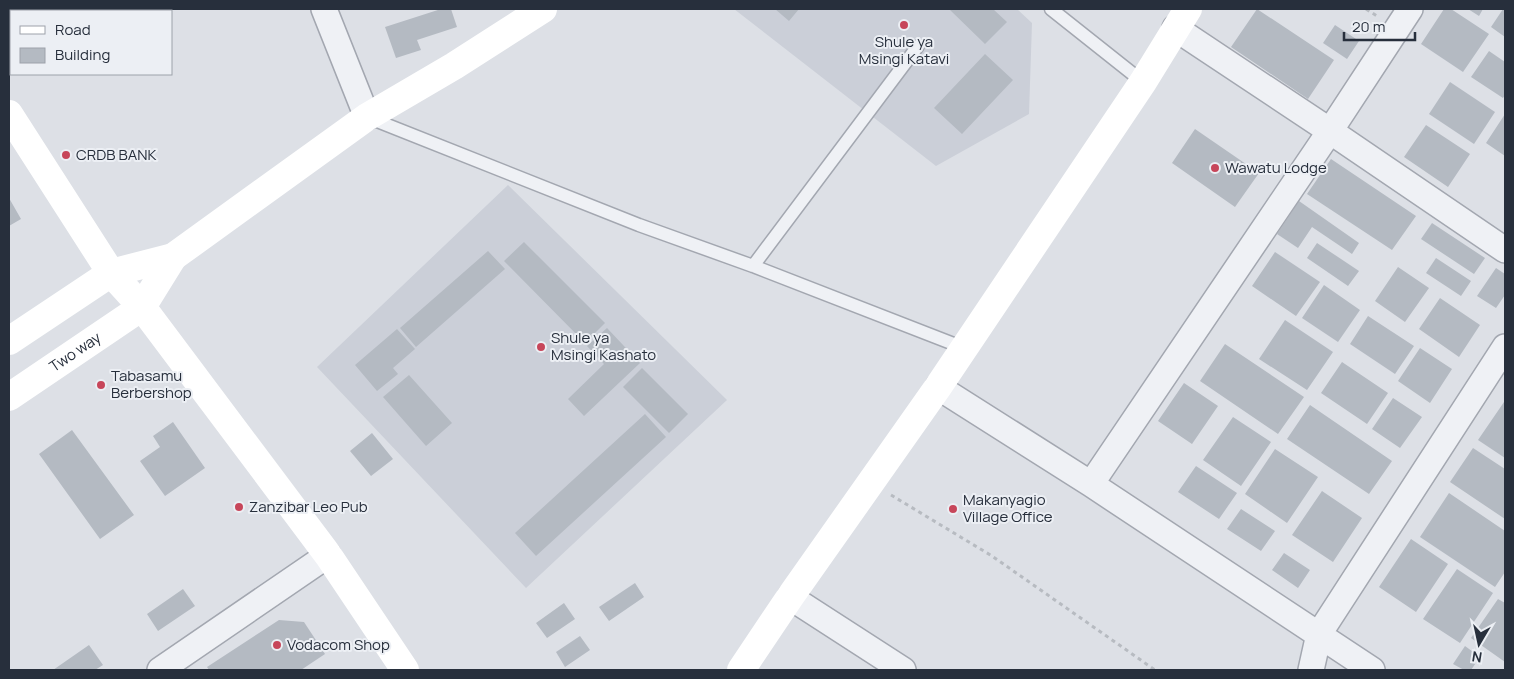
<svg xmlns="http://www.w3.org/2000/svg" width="1514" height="679" font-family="Manrope,sans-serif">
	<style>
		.built { fill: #cbcfd8 }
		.building { fill: #b4bac2 }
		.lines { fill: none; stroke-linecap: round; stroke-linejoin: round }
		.lane-casing { stroke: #a3a7b0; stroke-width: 15 }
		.street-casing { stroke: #a3a7b0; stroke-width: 28 }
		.path { stroke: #b7bbc1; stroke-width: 3; stroke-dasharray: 4 4; stroke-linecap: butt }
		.lane { stroke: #eff1f5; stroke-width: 12 }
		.street { stroke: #eff1f5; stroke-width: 25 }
		.secondary { stroke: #fff; stroke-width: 28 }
		.poi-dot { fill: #c7465a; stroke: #eceff4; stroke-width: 2 }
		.labels { text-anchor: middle; stroke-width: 4; stroke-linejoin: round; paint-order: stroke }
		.poi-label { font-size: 15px; fill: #272f3c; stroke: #eceff4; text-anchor: start }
		.street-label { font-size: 15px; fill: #272f3c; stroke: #eceff4 }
	</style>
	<rect width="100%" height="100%" fill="#dde0e6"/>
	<!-- built -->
	<path class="built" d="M734,9H1017L1032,23L1029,114L936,166Z
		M508,185L727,400L526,588L317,367Z"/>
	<!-- building -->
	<path class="building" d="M441,9H451L457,27L417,40L421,50L396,58L385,27Z
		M775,9H799L789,21Z
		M949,9H993L1007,22L985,44Z
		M1257,9L1334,60L1308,99L1231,47Z
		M1444,9H1451L1489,34L1463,72L1421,44Z
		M1468,9H1483L1479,16Z
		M1503,9H1505V37L1491,27Z
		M1335,25L1359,41L1347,59L1323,43Z
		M1489,51L1505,62V95L1503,98L1471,77Z
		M985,54L1013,80L962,134L934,108Z
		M1450,82L1495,112L1474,144L1429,114Z
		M1505,114V156L1486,143Z
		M1426,125L1470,154L1448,187L1404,157Z
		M1195,129L1259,173L1235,207L1172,163Z
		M1331,159L1416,216L1392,250L1307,194Z
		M9,198L21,219L9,226Z
		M1299,201L1359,243L1352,254L1312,227L1298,248L1277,234Z
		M1432,223L1485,258L1474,274L1421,239Z
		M524,242L605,323L585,343L504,261Z
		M1317,243L1359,271L1348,286L1307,258Z
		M488,251L505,269L416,347L400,328Z
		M1275,252L1320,282L1296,316L1252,286Z
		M1436,258L1471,281L1461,296L1426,273Z
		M1398,267L1429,288L1405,322L1375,301Z
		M1496,268L1505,274V295L1496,308L1477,296Z
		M1324,285L1360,310L1338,342L1302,318Z
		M1440,298L1480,325L1459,357L1419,329Z
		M1368,316L1414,346L1395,374L1350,344Z
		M1285,320L1333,352L1307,390L1259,359Z
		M607,328L640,363L584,416L568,399L604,364L587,346Z
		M397,329L415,349L393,368L398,374L377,391L355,365Z
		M1225,344L1304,397L1278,434L1200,381Z
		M1420,348L1452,369L1430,403L1398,381Z
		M1342,362L1388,393L1367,424L1321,393Z
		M642,368L688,414L669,433L623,387Z
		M409,375L452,423L426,446L383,397Z
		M1184,383L1218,406L1192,444L1158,421Z
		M1393,398L1422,417L1400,448L1372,429Z
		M1504,402L1505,403V458L1478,440Z
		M1310,405L1392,461L1369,494L1287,439Z
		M645,414L666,437L536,556L515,533Z
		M1233,417L1271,442L1241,486L1203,460Z
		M173,422L205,468L165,496L140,461L160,447L153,436Z
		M72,430L134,515L100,539L39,454Z
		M372,433L393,459L371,476L350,451Z
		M1473,448L1505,469V519L1450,482Z
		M1275,449L1318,477L1287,523L1245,494Z
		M1196,466L1237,493L1219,519L1178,492Z
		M1322,491L1362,518L1333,562L1292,535Z
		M1449,493L1505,531V572L1495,587L1420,537Z
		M1241,509L1275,531L1261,551L1227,529Z
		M1411,539L1448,564L1416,612L1379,587Z
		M1284,553L1310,570L1298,588L1272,570Z
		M1457,569L1493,593L1460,643L1423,619Z
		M635,583L644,597L609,621L599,607Z
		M183,589L195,606L158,631L147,614Z
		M1498,599L1505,603V662L1471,638Z
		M564,603L575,619L547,638L536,623Z
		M279,620L304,622L325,654L301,670H209L207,667Z
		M580,636L590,650L565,667L556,652Z
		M89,645L103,665L95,670H53Z
		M1465,646L1480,657L1471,670H1464L1453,664Z"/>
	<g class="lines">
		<!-- lane casing -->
		<g class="lane-casing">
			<path id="lane" d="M1051,9L1143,82
				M367,117L639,225L753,266L964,348
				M753,266L918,46"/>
		</g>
		<!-- street casing -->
		<g class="street-casing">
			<path id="street" d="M324,9L367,117
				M1175,28L1330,131L1505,250
				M938,387L1091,484L1372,670
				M1091,484L1330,131L1410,9
				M790,597L903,670
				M160,670L328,555
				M1311,670L1319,634L1505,347"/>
		</g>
		<!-- path -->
		<path class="path" d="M1366,9L1377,16
			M891,495L992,556L1155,670"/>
		<!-- lane -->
		<use href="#lane" class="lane"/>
		<!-- street -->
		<use href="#street" class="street"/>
		<!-- secondary -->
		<g class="secondary">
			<path d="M9,114L111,273L142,307L328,555L405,670"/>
			<path d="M9,341L111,273L173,257L367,117L454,66L543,9"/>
			<path id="s1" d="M9,397L142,307L173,257"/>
			<path d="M741,670L790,597L938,387L1143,82L1188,9"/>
		</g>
	</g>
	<!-- markers -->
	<g class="poi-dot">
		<circle cx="904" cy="25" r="5"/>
		<circle cx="66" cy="155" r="5"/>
		<circle cx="1215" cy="168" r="5"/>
		<circle cx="541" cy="347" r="5"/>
		<circle cx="101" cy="385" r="5"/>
		<circle cx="239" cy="507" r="5"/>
		<circle cx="953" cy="509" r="5"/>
		<circle cx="277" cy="645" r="5"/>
	</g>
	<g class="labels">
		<!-- poi labels -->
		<g class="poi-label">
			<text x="904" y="47" text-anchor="middle">Shule ya<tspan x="904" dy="17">Msingi Katavi</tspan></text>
			<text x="76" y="160">CRDB BANK</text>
			<text x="1225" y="173">Wawatu Lodge</text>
			<text x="551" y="343">Shule ya<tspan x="551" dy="17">Msingi Kashato</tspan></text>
			<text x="111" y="381">Tabasamu<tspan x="111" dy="17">Berbershop</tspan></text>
			<text x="963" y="505">Makanyagio<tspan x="963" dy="17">Village Office</tspan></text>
			<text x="249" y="512">Zanzibar Leo Pub</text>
			<text x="287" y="650">Vodacom Shop</text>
		</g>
		<!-- street labels -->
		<g class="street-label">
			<text dy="5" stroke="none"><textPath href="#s1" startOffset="80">Two way</textPath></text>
		</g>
	</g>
	<!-- border -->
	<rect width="1514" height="679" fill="none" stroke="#272f3c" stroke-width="20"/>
	<!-- legend -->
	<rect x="10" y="10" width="162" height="65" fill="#eceff4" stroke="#9da2aa"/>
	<rect x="20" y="26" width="25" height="8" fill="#ffffff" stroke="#9da2aa"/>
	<text x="55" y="35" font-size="15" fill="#272f3c">Road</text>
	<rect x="20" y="48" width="25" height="15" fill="#b4bac2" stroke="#9da2aa"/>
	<text x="55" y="60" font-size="15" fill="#272f3c">Building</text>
	<!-- north arrow -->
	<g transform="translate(1479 644) rotate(189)" stroke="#eceff4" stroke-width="4" paint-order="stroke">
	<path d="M0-4L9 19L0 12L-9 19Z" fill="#272f3c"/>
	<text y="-8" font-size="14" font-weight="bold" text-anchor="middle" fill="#272f3c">N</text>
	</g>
	<!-- scale -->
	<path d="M1344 32v8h71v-8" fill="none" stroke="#272f3c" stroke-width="2.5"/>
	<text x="1352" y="32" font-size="15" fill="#272f3c" stroke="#eceff4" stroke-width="4" paint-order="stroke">20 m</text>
</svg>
